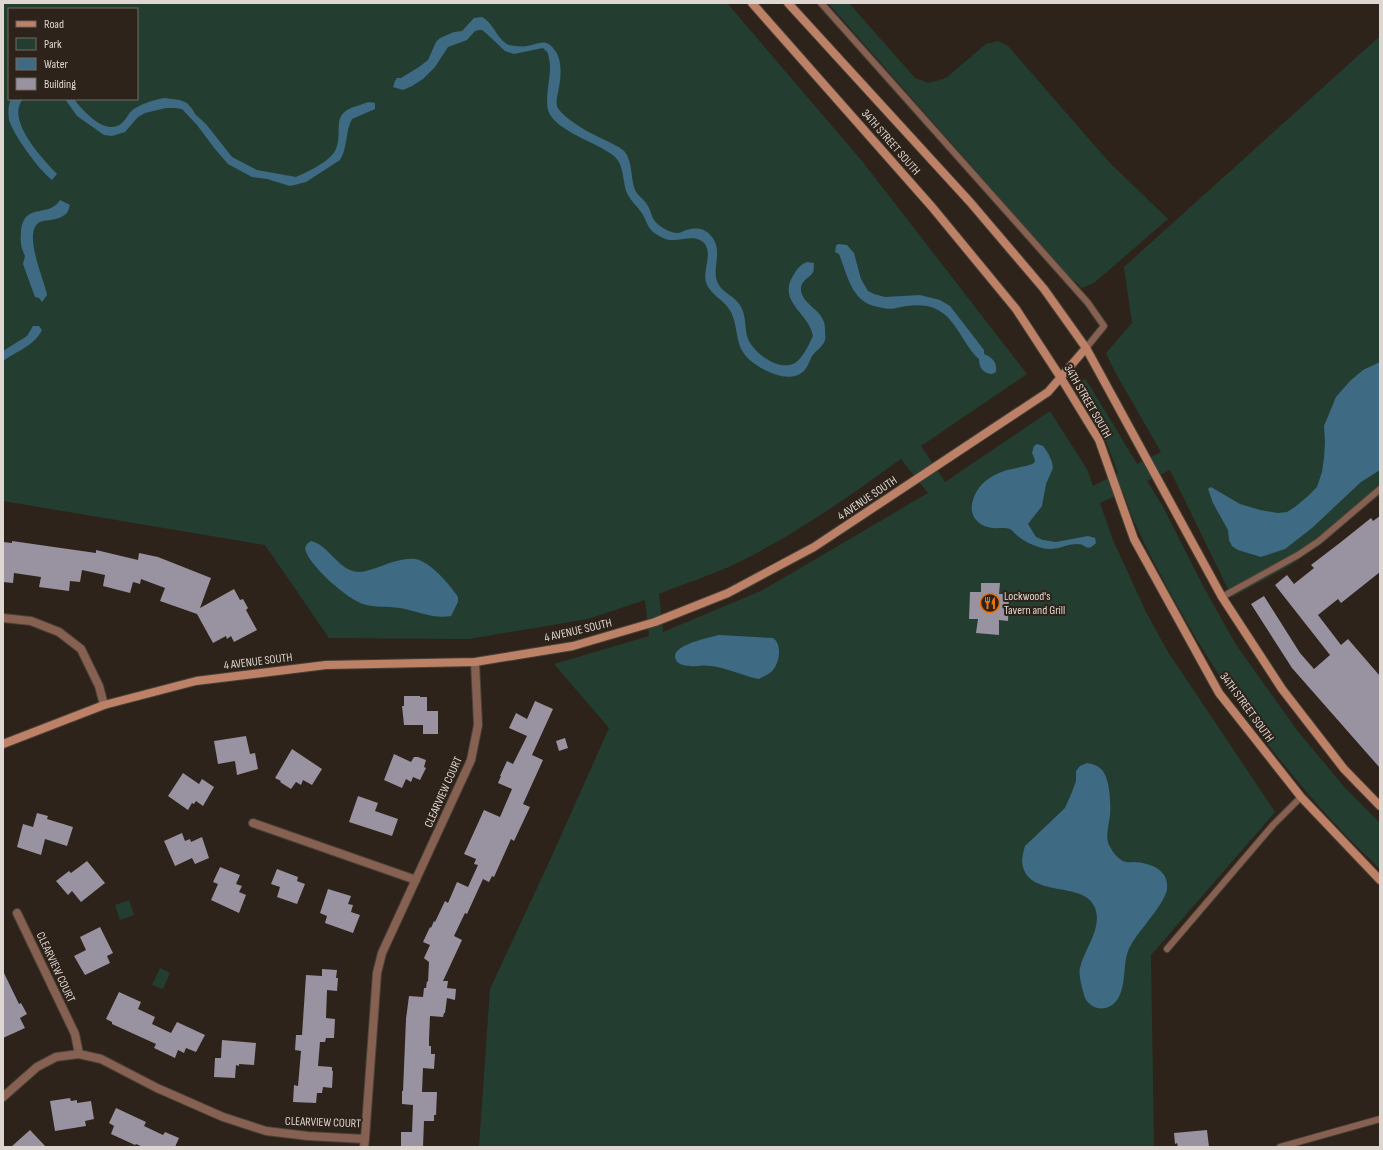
<svg xmlns="http://www.w3.org/2000/svg" width="1383" height="1150" font-family="'Sofia Sans Condensed',sans-serif">
	<style>
		.green { fill: #233e31; fill-rule: evenodd }
		.water { fill: #3e6a83 }
		.building { fill: #9992a0 }
		.lines { fill: none; stroke-linecap: round; stroke-linejoin: round }
		.lane-casing { stroke: #494037; stroke-width: 8 }
		.street-casing { stroke: #494037; stroke-width: 10 }
		.secondary-casing { stroke: #494037; stroke-width: 10 }
		.lane { stroke: #866050; stroke-width: 6 }
		.street { stroke: #866050; stroke-width: 8 }
		.secondary { stroke: #bd8167; stroke-width: 8 }
		.labels { text-anchor: middle; stroke-width: 4; stroke-linejoin: round; paint-order: stroke }
		.street-label { font-size: 12px; fill: #ded6d1; stroke: #2d231a }
		.poi-label { font-size: 12px; fill: #ded6d1; stroke: #2d231a; text-anchor: start }
	</style>
	<rect width="100%" height="100%" fill="#2d231a"/>
	<!-- green -->
	<path class="green" d="M3,3H727L862,161L1027,374L921,446L945,482L1050,411L1088,471L1093,486L1118,473L1106,441L1081,392L1078,383L1081,380L1085,379L1090,386L1137,464L1161,452L1115,372L1106,353L1132,323L1124,267L1380,36V495L1357,513L1324,542L1289,566L1232,597L1170,470L1147,481L1162,505L1202,584L1235,643L1296,729L1345,788L1380,823V869C1288,782 1214,679 1156,566C1147,549 1138,530 1130,512C1128,505 1126,498 1123,492L1100,503L1113,540L1146,612L1168,652L1275,812L1151,955L1154,1147H479L490,989L551,858L609,728L554,664L649,636L645,600L588,619L469,639L329,638L265,545L3,501ZM9,9H137V99H9ZM901,459L928,493L763,590L663,632L659,594C683,584 709,576 733,565C793,536 847,498 901,459Z
		M828,3H849L915,78L929,83L946,78L986,44L998,41L1008,46L1109,162L1168,219L1094,283L1082,288L1066,273Z
		M129,900L134,915L120,920L115,905Z
		M160,968L170,973L163,989L152,985Z"/>
	<!-- water -->
	<path class="water" d="M482,17C494,23 497,40 509,45C514,46 522,47 527,46C540,44 546,37 556,52C562,61 561,77 559,87C558,96 553,105 561,112C572,124 592,134 607,141C612,144 618,146 623,150C632,158 631,176 634,187C636,195 642,197 646,203C650,208 651,215 654,220C658,226 670,233 677,233C680,233 683,231 686,230C697,227 705,228 712,237C723,251 712,267 717,281C721,293 736,296 741,307C747,318 744,329 748,339C754,353 779,372 795,363C803,358 809,344 813,336C809,312 776,302 794,274C797,269 801,264 807,262L814,263C813,267 815,270 812,274C807,279 800,282 801,291C804,305 820,309 824,322C825,325 825,328 825,331C825,334 826,337 825,340C823,347 816,350 812,356C808,364 807,371 798,375C783,382 751,366 743,352C735,340 738,322 729,309C723,300 712,295 707,285C701,272 713,257 705,244C697,234 683,240 673,240C668,241 660,237 656,234C647,229 647,220 641,212C637,206 630,200 627,193C622,181 625,166 614,156C599,143 554,131 548,110C545,98 550,81 550,68C550,63 549,58 548,53L543,48L514,54L505,51L487,34L482,30H479L475,31L467,40L448,47L435,67L423,79L412,86L403,90L393,87L395,81L397,78H401L419,67L428,60L436,42L440,38L454,32L462,31L474,18Z
		M164,98L180,100L187,103L193,110L195,114L206,124L232,157L257,170L296,177C307,172 329,162 335,151C345,132 328,114 357,106C365,104 366,101 375,103V109L352,119C345,132 348,147 340,160L306,182L290,186L267,179L252,177L228,164L215,149L197,125L182,109L175,108H166L145,113L138,117L125,132L112,136L104,135L77,116L65,99H74C83,111 106,137 122,123C127,118 129,112 134,109C143,103 154,100 164,98Z
		M11,99H23C5,120 43,159 57,174L52,180C39,170 14,136 9,120C8,113 8,105 11,99Z
		M60,200L70,205C69,207 69,209 68,211C64,219 50,220 43,221C19,226 45,281 47,295L42,302L39,298L35,297L23,264L25,256C21,248 20,242 21,232C24,201 48,219 60,200Z
		M838,244L847,245L854,253L861,279L868,291L874,294L885,297L920,295L940,300L950,306L984,350V354C993,358 997,362 996,372L992,374C983,373 979,368 979,359C964,346 956,319 938,310C926,303 909,305 896,308C891,310 883,308 878,307C851,302 848,276 839,254L835,252L836,246Z
		M33,326H39L42,330C34,346 17,351 3,361V351L27,336Z
		M1380,362V470L1361,482L1312,528L1285,549L1261,557L1238,550L1232,546L1229,540L1228,530L1213,503L1208,489L1211,487L1240,504L1260,510L1278,513L1287,512L1295,507L1308,496L1317,487L1322,472L1324,458L1325,442L1324,426L1336,397L1350,381L1363,370Z
		M1037,444L1043,446L1048,453L1052,462L1053,468L1046,484L1042,506L1028,524L1036,537L1043,540L1056,542L1088,536L1095,538L1096,543C1086,553 1087,544 1077,544C1068,544 1059,549 1050,549C1040,549 1027,543 1019,537C1016,535 1013,531 1010,529C1004,527 998,529 992,528C977,526 968,514 973,500C979,480 998,471 1017,468C1024,466 1029,466 1034,463L1035,460L1032,453L1034,446Z
		M311,541C328,545 336,566 353,571C360,574 369,570 376,568C386,564 405,557 415,559C430,561 450,585 458,597V602L451,616C432,619 417,611 400,608C387,606 375,608 363,604C347,599 307,564 305,548L307,544Z
		M719,635L773,638C782,644 780,662 773,670C770,674 764,676 759,679C743,676 728,668 711,666C702,664 693,668 683,665C679,664 676,662 675,657C674,644 709,638 719,635Z
		M1087,763C1092,764 1097,765 1101,769C1110,777 1111,803 1110,815C1109,825 1105,836 1109,845C1112,851 1117,858 1123,861C1126,863 1131,862 1134,862C1150,863 1169,869 1167,889C1165,904 1139,930 1131,945C1121,961 1128,984 1117,1000C1108,1012 1092,1011 1085,998C1083,992 1078,974 1080,968C1084,949 1103,928 1095,908C1086,881 1031,898 1023,867C1021,861 1023,853 1025,846L1065,808L1072,792L1076,781V771L1080,766Z"/>
	<!-- building -->
	<path class="building" d="M1380,516V572L1341,603L1338,599L1318,615L1341,645L1348,639L1380,676V768L1292,668L1251,604L1264,596L1300,653L1314,669L1330,655L1275,585L1287,575L1294,584L1314,568L1311,565L1341,542L1371,518L1373,521Z
		M12,541L96,553V550L138,560L139,553L158,557L211,578L200,608L234,589L240,600L243,599L248,608L246,610L257,630L234,642L231,636L227,639L226,636L213,643L197,614L160,601L165,588L141,579L140,584L133,582L130,593L103,586L105,575L82,570L80,582L70,581L69,591L39,587L41,577L14,573L13,583L3,582V542L12,543Z
		M981,583H1000L999,594H1009L1008,621L999,620V635L976,633L978,619H969L970,592H981Z
		M404,696H420V697H427V711H438V734H423V725H404L402,706H404Z
		M535,701L553,709L532,755L543,760L523,804L530,807L514,841L511,839L494,877L492,876L489,882L483,879L467,914L465,913L454,936L462,940L443,981H448L447,988L456,989L455,1000L447,998L445,1013H444L443,1017L430,1016L429,1039V1046H431V1054H435L434,1069L423,1068L422,1092H437L436,1115H434V1121H424L423,1147H401V1132H412L413,1105L402,1104V1091H403L406,1019L409,996L423,997L424,988H426L427,981L428,982L429,962L425,959L424,958L430,945L423,942L430,927L431,928L434,921L435,922L445,901L448,903L457,882L468,887L478,865L474,864L476,859L464,854L484,810L500,817L512,789L498,783L501,776H500L507,761L513,764L527,736L509,728L516,713L527,719Z
		M246,736L250,754L255,753L258,769L237,775L235,761L218,764L214,741Z
		M565,738L568,748L559,751L556,741Z
		M292,749L322,769L312,785L303,780L301,785L296,782L291,789L280,782L281,781L275,778Z
		M394,754L411,762L414,757H418L426,760L424,767L426,768L420,780L413,777L411,782L406,779L402,788L384,780Z
		M183,773L199,784L202,779L214,787L203,806L196,801L194,804L192,803L188,810L168,796Z
		M358,796L378,803L375,811L398,819L392,836L349,822Z
		M37,813L48,816L47,819L73,827L67,846L45,839L41,855L17,847L23,824L33,827Z
		M182,833L185,841L190,839L191,842L202,837L209,858L195,864L192,858L175,866L164,841Z
		M87,861L105,883L81,902L72,891L68,895L56,881L69,871L71,873Z
		M220,867L240,875L236,884L242,886L239,892L246,895L239,913L211,900L218,884L213,882Z
		M277,869L298,877L297,881L305,884L297,904L277,897L280,887L271,884Z
		M328,889L351,896L348,904L353,905L351,912L360,915L353,933L325,923L327,916L320,913Z
		M100,927L113,953L107,956L110,963L85,975L74,956L86,950L80,937Z
		M322,969L337,970L336,978H338L337,991L327,990L326,1018L335,1019L334,1038H326L325,1042H320L318,1066L332,1067V1071H333L332,1088L323,1087L322,1093H317L316,1103L293,1102L294,1085L298,1086L301,1051L295,1050L296,1035H302L306,975L322,976Z
		M3,971L19,1004L21,1003L27,1014L20,1018L25,1028L3,1038Z
		M119,992L141,1002L138,1009L155,1017L152,1024L171,1033L177,1022L205,1035L196,1052L186,1048L184,1053L178,1050L175,1058L154,1048L156,1044L112,1024V1022L106,1019Z
		M222,1040L256,1043L254,1065L239,1064V1066L236,1065L235,1078L214,1077L215,1058H221Z
		M70,1098L71,1101L77,1100V1103L91,1101L94,1119L85,1121L86,1126L55,1131L50,1101Z
		M116,1108L146,1122L144,1126L163,1135L165,1132L179,1138L175,1147H143L136,1144L135,1145L111,1134L114,1126L109,1123Z
		M30,1130L46,1147H11Z
		M1207,1130L1209,1147H1178L1177,1143L1175,1144L1174,1133Z"/>
	<g class="lines">
		<!-- lane casing -->
		<g class="lane-casing">
			<path id="lane" d="M821,3L1088,303L1104,326L1086,348
				M1222,597L1298,555L1319,541L1380,489
				M1167,949L1273,825L1301,797
				M1280,1147L1380,1119"/>
		</g>
		<!-- street casing -->
		<g class="street-casing">
			<path id="street" d="M3,618L31,621L59,632L81,649L99,686L104,705
				M253,823L416,880
				M17,913L75,1034L79,1054
				M3,1097L37,1067L56,1057L79,1054L101,1059L157,1088L223,1117L266,1131L308,1136L365,1139L377,973L382,953L471,760L478,725L475,662
				M364,1147L365,1139"/>
		</g>
		<!-- secondary casing -->
		<g class="secondary-casing">
			<path id="secondary" d="M752,3L932,207L1016,309L1061,378L1099,440L1134,539L1219,693L1301,797L1380,880
				M788,3L970,202L1044,289L1086,348L1222,597L1282,689L1344,769L1380,806
				M3,744L104,705L196,681L326,665L475,662L573,646L655,622L728,593L814,547L1048,392L1086,348"/>
		</g>
		<!-- lane -->
		<use href="#lane" class="lane"/>
		<!-- street -->
		<use href="#street" class="street"/>
		<!-- secondary -->
		<use href="#secondary" class="secondary"/>
	</g>
	<!-- icons -->
	<defs>
		<g id="restaurant-ring" transform="scale(1)"><circle r="9.5" fill="#2d231a" stroke="#e8710a" stroke-width="1.5"/><path d="M-5-6h1v4h1v-4h1v4h1v-4h1v5L-1.5 .5V6h-2V.5L-5-1ZM5-6V6H3V1.5H1.5Q1.5-4 5-6Z" fill="#e8710a"/></g>
	</defs>
	<g fill-rule="evenodd">
		<use href="#restaurant-ring" x="990" y="603"/>
	</g>
	<g class="labels">
		<!-- street labels -->
		<g class="street-label">
			<text transform="translate(891 142) rotate(49)" y="4">34TH STREET SOUTH</text>
			<text transform="translate(1088 401) rotate(60)" y="4">34TH STREET SOUTH</text>
			<text transform="translate(867 498) rotate(-34)" y="4">4 AVENUE SOUTH</text>
			<text transform="translate(578 630) rotate(-13)" y="4">4 AVENUE SOUTH</text>
			<text transform="translate(258 661) rotate(-7)" y="4">4 AVENUE SOUTH</text>
			<text transform="translate(1247 707) rotate(54)" y="4">34TH STREET SOUTH</text>
			<text transform="translate(443 792) rotate(-66)" y="4">CLEARVIEW COURT</text>
			<text transform="translate(56 967) rotate(65)" y="4">CLEARVIEW COURT</text>
			<text transform="translate(323 1122) rotate(2)" y="4">CLEARVIEW COURT</text>
		</g>
		<!-- poi labels -->
		<g class="poi-label">
			<text x="1004" y="600">Lockwood's<tspan x="1004" dy="14">Tavern and Grill</tspan></text>
		</g>
	</g>
	<!-- border -->
	<rect width="1383" height="1150" fill="none" stroke="#ded6d1" stroke-width="8"/>
	<!-- legend -->
	<rect x="8" y="8" width="130" height="92" fill="#2d231a" stroke="#746b63"/>
	<rect x="16" y="21" width="20" height="6" fill="#bd8167" stroke="#746b63"/>
	<text x="44" y="28" font-size="12" fill="#ded6d1">Road</text>
	<rect x="16" y="38" width="20" height="12" fill="#233e31" stroke="#746b63"/>
	<text x="44" y="48" font-size="12" fill="#ded6d1">Park</text>
	<rect x="16" y="58" width="20" height="12" fill="#3e6a83" stroke="#746b63"/>
	<text x="44" y="68" font-size="12" fill="#ded6d1">Water</text>
	<rect x="16" y="78" width="20" height="12" fill="#9992a0" stroke="#746b63"/>
	<text x="44" y="88" font-size="12" fill="#ded6d1">Building</text>
</svg>
